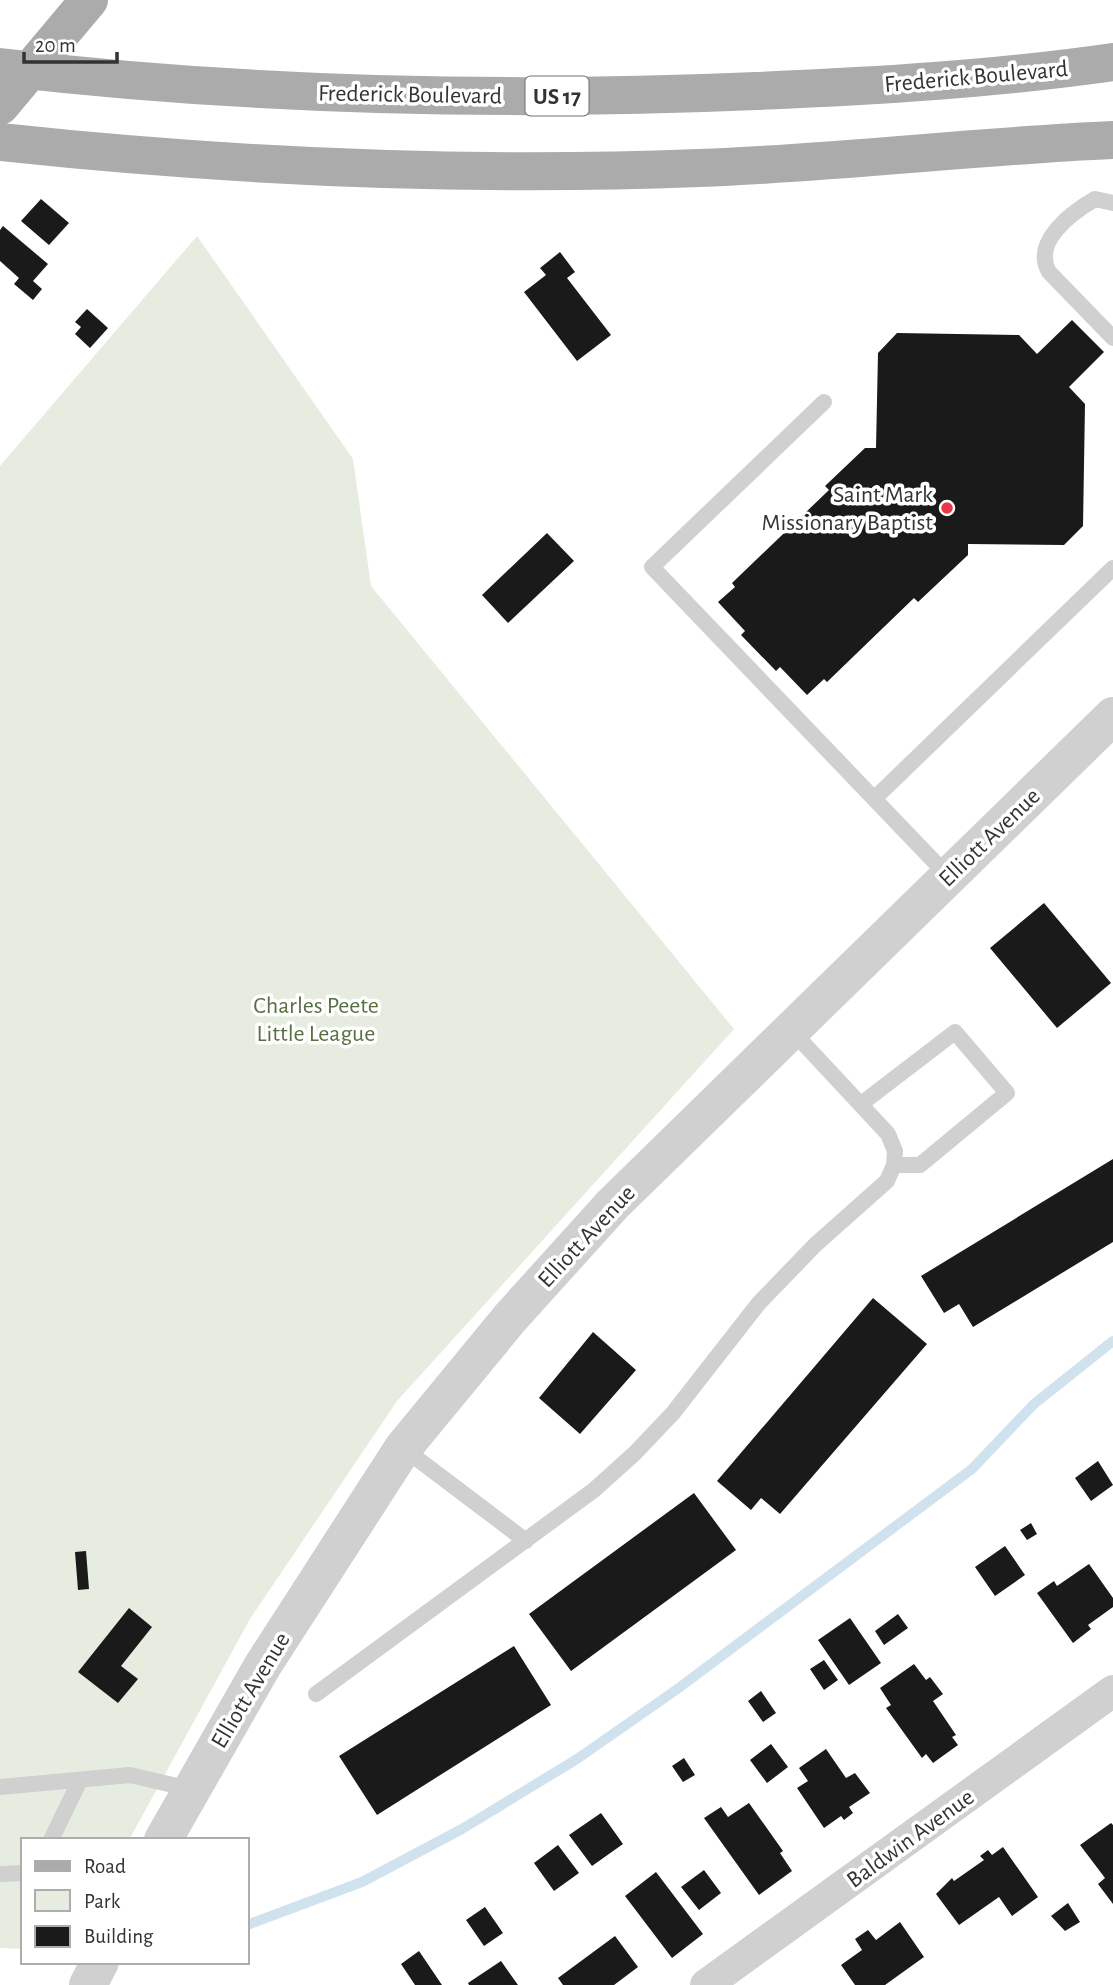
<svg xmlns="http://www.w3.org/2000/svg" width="1113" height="1985" font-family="'Alegreya Sans',sans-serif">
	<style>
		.green { fill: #e6ecdf }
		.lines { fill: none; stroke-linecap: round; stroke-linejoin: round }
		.stream { stroke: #cfe2ee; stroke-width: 10 }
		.building { fill: #1a1a1a }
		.service { stroke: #d0d0d0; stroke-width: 16 }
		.minor { stroke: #d0d0d0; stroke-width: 32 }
		.tertiary { stroke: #d0d0d0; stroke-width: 38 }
		.primary { stroke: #ababab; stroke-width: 38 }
		.poi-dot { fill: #e63946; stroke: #fff; stroke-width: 2.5 }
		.labels { text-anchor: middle; stroke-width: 7; stroke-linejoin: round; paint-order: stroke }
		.shield { fill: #fff; stroke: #707070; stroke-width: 2 }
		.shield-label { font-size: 23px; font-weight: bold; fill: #333 }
		.street-label { font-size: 24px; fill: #333; stroke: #fff }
		.poi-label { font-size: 24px; fill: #333; stroke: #fff; text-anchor: end }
		.park-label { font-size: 24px; fill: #56703f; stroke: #fff }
	</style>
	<rect width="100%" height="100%" fill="#fff"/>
	<!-- green -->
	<path class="green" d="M197,236L353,459L371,586L734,1029L397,1401L250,1619L129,1840H23V1949L0,1948V466Z"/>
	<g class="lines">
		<!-- stream -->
		<path class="stream" d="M247,1925L362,1882L462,1829L577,1759L676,1690L972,1469L1034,1404L1113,1341"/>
	</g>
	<!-- building -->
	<path class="building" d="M41,199L69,223L49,245L21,221Z
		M3,226L48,264L33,281L42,289L33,300L14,284L19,278L0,261V230Z
		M560,252L575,272L567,278L611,335L577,361L524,292L546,275L540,268Z
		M87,309L108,328L90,348L75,334L81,327L75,322Z
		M1072,320L1104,352L1069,387L1085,404L1083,526L1064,545L968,544V555L918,602L914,598L827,682L824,679L807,695L780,667L776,671L741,635L745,631L718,602L735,587L732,583L829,490L825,486L865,448H876L878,353L897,333L1019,335L1037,354Z
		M547,533L574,561L508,623L482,595Z
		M1044,903L1111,983L1057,1028L990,948Z
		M1113,1159V1242L973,1327L959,1304L944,1313L921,1276Z
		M873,1298L927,1344L780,1514L761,1498L751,1510L717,1481Z
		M593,1332L636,1370L580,1434L539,1398Z
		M1098,1461L1113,1485L1091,1501L1075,1478Z
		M694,1493L736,1550L571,1671L529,1614Z
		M1031,1523L1037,1534L1027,1540L1020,1530Z
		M1005,1546L1025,1575L995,1596L975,1567Z
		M86,1551L89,1589L78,1590L75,1552Z
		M1089,1564L1113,1598V1607L1088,1625L1091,1629L1073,1643L1037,1593L1054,1581L1057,1586Z
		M129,1608L152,1627L121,1666L138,1679L118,1703L78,1672Z
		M898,1614L908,1628L884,1645L875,1631Z
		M850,1618L881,1663L849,1685L818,1640Z
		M514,1646L551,1705L377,1815L339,1756Z
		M824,1660L838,1680L824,1690L810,1669Z
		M914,1664L926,1680L930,1677L943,1694L933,1701L956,1735L952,1737L958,1745L933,1763L926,1754L922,1758L886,1708L891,1705L880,1688Z
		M761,1691L776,1713L763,1722L748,1701Z
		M771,1744L788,1767L767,1783L750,1760Z
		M826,1749L846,1778L855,1773L870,1793L849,1807L853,1813L844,1820L841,1816L824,1828L797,1788L808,1781L799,1768Z
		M684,1758L695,1775L683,1782L672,1766Z
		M749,1803L783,1851L780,1853L792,1871L759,1895L704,1818L721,1807L728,1817Z
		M601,1813L623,1844L592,1866L569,1835Z
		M1111,1823L1113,1825V1904L1098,1884L1105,1878L1080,1845Z
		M558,1845L579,1873L554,1891L534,1863Z
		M1003,1847L1038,1897L1012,1916L999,1897L959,1925L936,1894L952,1878L954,1881L984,1860L980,1856L988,1850L992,1855Z
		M704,1870L721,1893L699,1910L681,1887Z
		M656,1872L703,1934L672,1958L625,1896Z
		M1068,1903L1080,1922L1065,1931L1051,1916Z
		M485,1907L503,1933L484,1946L466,1920Z
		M900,1922L924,1957L885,1985H855L841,1965L862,1950L855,1939L868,1930L876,1940Z
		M615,1936L638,1967L614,1985H563L558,1978Z
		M419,1951L442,1985H415L401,1964Z
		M501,1961L518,1985H469L468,1983Z"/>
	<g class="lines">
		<!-- service -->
		<path class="service" d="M1113,203L1095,199C1071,213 1032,242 1049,272L1113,338
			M824,402L652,567L949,877
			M875,798L1113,568
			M861,1104L955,1032L1007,1093L920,1165H894
			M403,1448L526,1541
			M316,1694L594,1490L635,1453L673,1413L759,1303L815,1245L887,1181L894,1165L895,1151L888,1134L792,1031
			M0,1787L130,1775L190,1789
			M51,1840L80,1780
			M0,1874L23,1873"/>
		<!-- minor -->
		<path class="minor" d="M706,1985L1113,1691"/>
		<!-- tertiary -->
		<path class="tertiary" d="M163,1840L263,1665L403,1448L510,1318L613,1204L1113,716
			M88,1985L100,1962"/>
		<!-- primary -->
		<path class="primary" d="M0,67C251,96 504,102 756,91C875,86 995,79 1113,62
			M0,106L89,0
			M0,142C232,167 466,177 699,168C838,163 975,146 1113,140"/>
	</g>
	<!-- markers -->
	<circle class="poi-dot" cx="947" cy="508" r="7"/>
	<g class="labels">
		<!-- shield labels -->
		<rect class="shield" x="525.5" y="76.5" width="63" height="39" rx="5"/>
		<g class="shield-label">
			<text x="557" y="104">US 17</text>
		</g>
		<!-- street labels -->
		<g class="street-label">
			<text transform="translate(976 76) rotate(-5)" y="8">Frederick Boulevard</text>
			<text transform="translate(410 94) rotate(1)" y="8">Frederick Boulevard</text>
			<text transform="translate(989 837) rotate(-44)" y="8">Elliott Avenue</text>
			<text transform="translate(586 1236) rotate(-47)" y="8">Elliott Avenue</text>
			<text transform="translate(250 1690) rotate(-59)" y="8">Elliott Avenue</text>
			<text transform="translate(910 1838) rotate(-36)" y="8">Baldwin Avenue</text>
		</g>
		<!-- poi labels -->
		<g class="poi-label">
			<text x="933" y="502">Saint Mark<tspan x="933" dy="28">Missionary Baptist</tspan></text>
		</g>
		<!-- park labels -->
		<g class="park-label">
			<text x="316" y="1013">Charles Peete<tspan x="316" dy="28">Little League</tspan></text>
		</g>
	</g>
	<!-- legend -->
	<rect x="21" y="1838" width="228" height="126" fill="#ffffff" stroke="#adadad" stroke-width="2"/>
	<rect x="35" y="1861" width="35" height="10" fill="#ababab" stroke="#adadad" stroke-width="2"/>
	<text x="84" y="1873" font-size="21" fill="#333333">Road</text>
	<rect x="35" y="1890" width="35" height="21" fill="#e6ecdf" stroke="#adadad" stroke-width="2"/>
	<text x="84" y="1908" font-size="21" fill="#333333">Park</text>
	<rect x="35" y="1926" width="35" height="21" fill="#1a1a1a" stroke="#adadad" stroke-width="2"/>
	<text x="84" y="1943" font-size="21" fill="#333333">Building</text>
	<!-- scale -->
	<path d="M24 52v10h93v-10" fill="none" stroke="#333333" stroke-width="3.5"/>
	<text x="35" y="52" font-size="21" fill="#333333" stroke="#ffffff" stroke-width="5" paint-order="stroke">20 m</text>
</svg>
